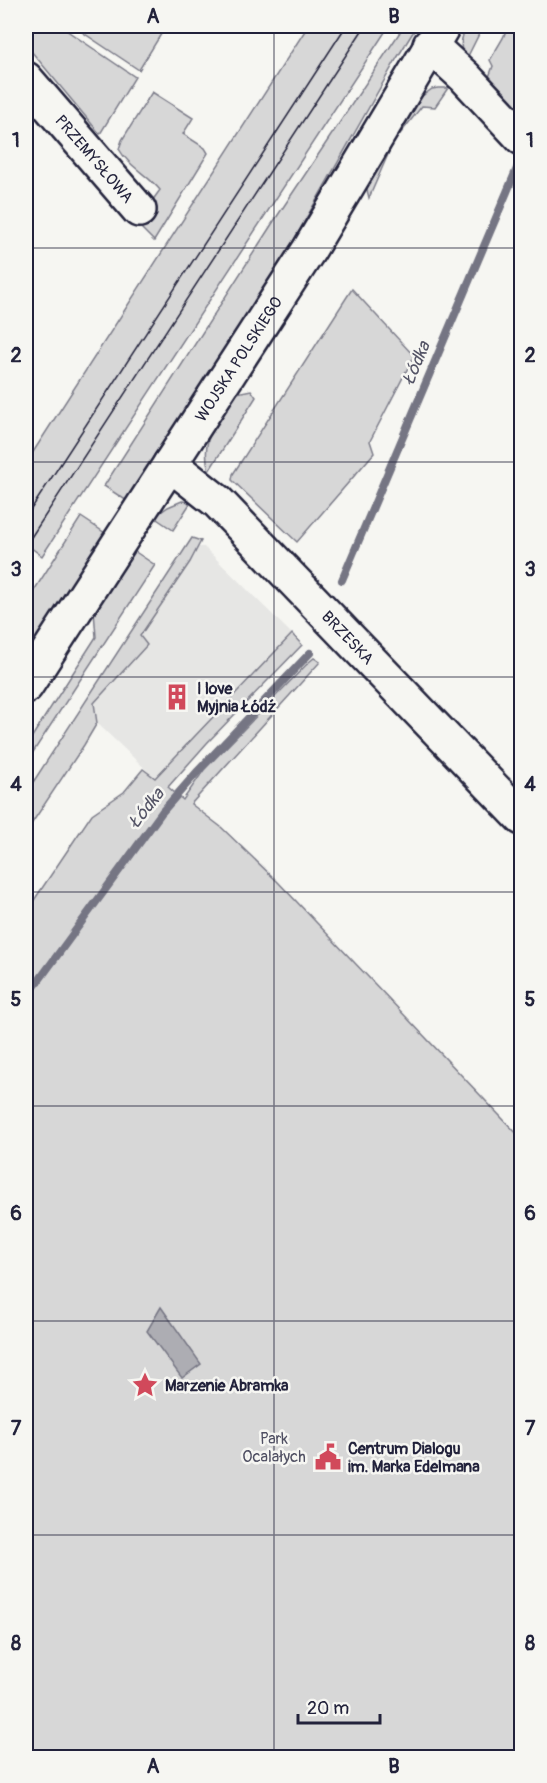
<svg xmlns="http://www.w3.org/2000/svg" width="547" height="1783" font-family="Pangolin,sans-serif">
	<style>
		.built { fill: #e6e6e4 }
		.green { fill: #d7d7d7; stroke: #7c7c89; stroke-width: 1.5 }
		.water { fill: #adadb3; stroke: #757583; stroke-width: 1.5 }
		.lines { fill: none; stroke-linecap: round; stroke-linejoin: round }
		.stream { stroke: #757583; stroke-width: 8 }
		.minor-casing { stroke: #22223b; stroke-width: 38 }
		.major-casing { stroke: #22223b; stroke-width: 38 }
		.minor { stroke: #f6f6f2; stroke-width: 33 }
		.major { stroke: #f6f6f2; stroke-width: 33 }
		.tram { stroke: #22223b; stroke-width: 1.5 }
		.grid { fill: none; stroke: #22223b; stroke-width: 1.5; stroke-opacity: 0.55 }
		.labels { text-anchor: middle; stroke-width: 5; stroke-linejoin: round; paint-order: stroke }
		.street-label { font-size: 16px; fill: #22223b; stroke: #f6f6f2 }
		.poi-label { font-size: 16px; font-weight: bold; fill: #22223b; stroke: #f6f6f2; text-anchor: start }
		.park-label { font-size: 16px; fill: #4f4f62; stroke: #f6f6f2 }
		.water-label { font-size: 18px; font-style: italic; fill: #535365; stroke: #f6f6f2 }
		.neatline { fill: none; stroke: #22223b; stroke-width: 2 }
		.grid-label { font-size: 20px; text-anchor: middle; font-weight: bold; fill: #22223b }
	</style>
	<rect width="100%" height="100%" fill="#f6f6f2"/>
	<filter id="ink" filterUnits="userSpaceOnUse"><feTurbulence type="fractalNoise" baseFrequency=".0167" numOctaves="2"/><feDisplacementMap in="SourceGraphic" scale="12" xChannelSelector="R" yChannelSelector="G"/><feConvolveMatrix kernelMatrix="1 2 1 2 8 2 1 2 1" color-interpolation-filters="sRGB"/></filter>
	<g filter="url(#ink)">
		<!-- built -->
		<path class="built" d="M198,547H204L292,634L155,778L97,723L94,703L147,645L139,637L190,562Z"/>
		<!-- green -->
		<path class="green" d="M26,26H60L135,77L100,134L26,45Z
			M73,26H127L133,29L135,26H166L139,70Z
			M308,26H389L42,556L26,544V463Z
			M404,26H417L397,58L291,245L127,501L104,486L272,224Z
			M467,26H483L465,62C459,49 460,38 467,26Z
			M508,26H521V124L490,87L489,77L493,66L490,60L503,38Z
			M438,88H448L435,107L422,106L393,143L369,198L365,182L418,99L432,89Z
			M152,92L193,118L183,134L205,148L208,153L154,241L136,223L160,190C148,175 128,166 119,149L122,140Z
			M352,289L414,356L370,441L374,453L297,542L232,480L233,474Z
			M251,390L256,397L209,471C199,437 219,419 237,393Z
			M182,501L191,502L173,530L154,517L168,507Z
			M81,517L105,533L26,655V603Z
			M192,538L201,541L190,562L140,636L147,645L94,703L97,723L84,745L26,832V793Z
			M134,551L155,565L26,763V746L96,637L94,611Z
			M292,634L302,645L207,743L168,787L183,800L204,770L309,662L314,658L320,662L191,804L221,827L278,882L521,1138V1757H26V912L92,814L124,792L143,769L155,778Z"/>
		<!-- water -->
		<path class="water" d="M161,1307L201,1364L182,1378L147,1331Z"/>
		<g class="lines">
			<!-- stream -->
			<path class="stream" d="M342,580L521,159
				M26,998L162,812L198,771L310,653"/>
			<!-- minor casing -->
			<g class="minor-casing">
				<g id="minor">
					<path d="M430,45L465,77L522,138"/>
					<path id="s1" d="M26,79L139,210"/>
					<path id="s2" d="M170,464L218,502L522,818"/>
				</g>
			</g>
			<!-- major casing -->
			<g class="major-casing">
				<g id="major">
					<path id="s3" d="M26,686L309,250L443,26"/>
				</g>
			</g>
			<!-- minor -->
			<use href="#minor" class="minor"/>
			<!-- major -->
			<use href="#major" class="major"/>
			<!-- tram -->
			<path class="tram" d="M26,517L346,26
				M26,545L365,26"/>
		</g>
	</g>
	<!-- grid -->
	<path class="grid" d="M274,26V1758M26,248H522M26,462H522M26,677H522M26,892H522M26,1106H522M26,1321H522M26,1535H522"/>
	<!-- icons -->
	<defs>
		<g id="building-bare" transform="scale(2.07)"><path d="M-4-6H4V6H1V3H-1V6H-4ZM-2.5-4.3h1.7v1.8h-1.7ZM.8-4.3h1.7v1.8H.8ZM-2.5-1h1.7V.8h-1.7ZM.8-1h1.7V.8H.8Z" fill="#d1495b" stroke="#f6f6f2" stroke-width="2.5" paint-order="stroke"/></g>
		<g id="sight-bare" transform="scale(2.07)"><path d="M0-6L1.8-2.2L6-1.7L2.9 1.2L3.7 5.4L0 3.3L-3.7 5.4L-2.9 1.2L-6-1.7L-1.8-2.2Z" fill="#d1495b" stroke="#f6f6f2" stroke-width="2.5" paint-order="stroke"/></g>
		<g id="civic-bare" transform="scale(2.07)"><path d="M-.6-6.5H3V-4.5H.6V-3L4-1V1h2V6H-6V1h2V-1L-.6-3ZM-1.2 2.5V6h2.4V2.5Z" fill="#d1495b" stroke="#f6f6f2" stroke-width="2.5" paint-order="stroke"/></g>
	</defs>
	<g fill-rule="evenodd">
		<use href="#building-bare" x="177" y="697"/>
		<use href="#sight-bare" x="145" y="1385"/>
		<use href="#civic-bare" x="328" y="1457"/>
	</g>
	<g class="labels">
		<!-- street labels -->
		<g class="street-label">
			<text dy="6" stroke="none"><textPath href="#s1" startOffset="105">PRZEMYSŁOWA</textPath></text>
			<text dy="6" stroke="none"><textPath href="#s3" startOffset="390">WOJSKA POLSKIEGO</textPath></text>
			<text dy="6" stroke="none"><textPath href="#s2" startOffset="249">BRZESKA</textPath></text>
		</g>
		<!-- poi labels -->
		<g class="poi-label">
			<text x="197" y="694">I love<tspan x="197" dy="18">Myjnia Łódź</tspan></text>
			<text x="165" y="1391">Marzenie Abramka</text>
			<text x="348" y="1454">Centrum Dialogu<tspan x="348" dy="18">im. Marka Edelmana</tspan></text>
		</g>
		<!-- park labels -->
		<g class="park-label">
			<text x="274" y="1444">Park<tspan x="274" dy="18">Ocalałych</tspan></text>
		</g>
		<!-- water labels -->
		<g class="water-label">
			<text transform="translate(416 363) rotate(-67)" y="6">Łódka</text>
			<text transform="translate(146 808) rotate(-51)" y="6">Łódka</text>
		</g>
	</g>
	<!-- margin -->
	<rect width="547" height="1783" fill="none" stroke="#f6f6f2" stroke-width="66"/>
	<!-- scale -->
	<path d="M298 1714v9h82v-9" fill="none" stroke="#22223b" stroke-width="3"/>
	<text x="307" y="1714" font-size="18" fill="#22223b" stroke="#f6f6f2" stroke-width="4.5" paint-order="stroke">20 m</text>
	<rect x="33" y="33" width="481" height="1717" class="neatline"/>
	<g class="grid-label">
		<text x="153" y="23">A</text>
		<text x="394" y="23">B</text>
		<text x="16" y="147">1</text>
		<text x="530" y="147">1</text>
		<text x="16" y="362">2</text>
		<text x="530" y="362">2</text>
		<text x="16" y="576">3</text>
		<text x="530" y="576">3</text>
		<text x="16" y="791">4</text>
		<text x="530" y="791">4</text>
		<text x="16" y="1006">5</text>
		<text x="530" y="1006">5</text>
		<text x="16" y="1220">6</text>
		<text x="530" y="1220">6</text>
		<text x="16" y="1435">7</text>
		<text x="530" y="1435">7</text>
		<text x="16" y="1650">8</text>
		<text x="530" y="1650">8</text>
		<text x="153" y="1773">A</text>
		<text x="394" y="1773">B</text>
	</g>
</svg>
